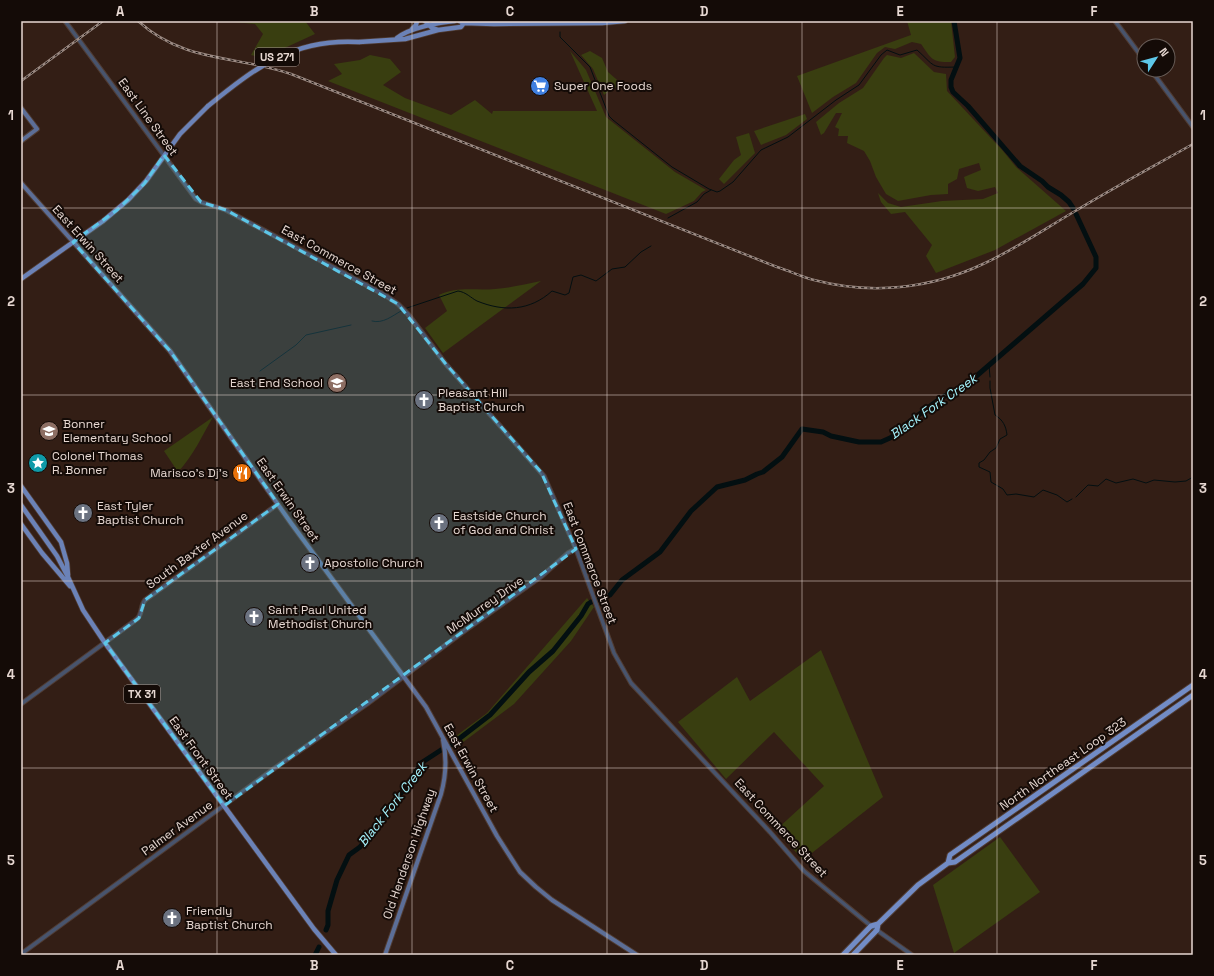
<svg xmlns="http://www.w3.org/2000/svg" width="1214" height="976" font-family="'Space Grotesk',sans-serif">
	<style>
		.green { fill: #393e10 }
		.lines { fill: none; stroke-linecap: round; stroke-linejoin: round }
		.stream { stroke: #030f11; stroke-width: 1 }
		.river { stroke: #030f11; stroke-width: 5 }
		.tertiary-casing { stroke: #503c33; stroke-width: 5.5 }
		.secondary-casing { stroke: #503c33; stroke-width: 6 }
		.primary-casing { stroke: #503c33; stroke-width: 6 }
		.trunk-casing { stroke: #503c33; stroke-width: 7 }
		.tertiary { stroke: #48546d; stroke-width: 3.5 }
		.secondary { stroke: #5c6e97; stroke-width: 4 }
		.primary { stroke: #6b82b7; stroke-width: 4.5 }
		.trunk { stroke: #728cc6; stroke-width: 5 }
		.rail-casing { stroke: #9b8a83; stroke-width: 2.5 }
		.rail { stroke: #140b07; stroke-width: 1; stroke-dasharray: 3; stroke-linecap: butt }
		.primary-bridge-casing { stroke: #503c33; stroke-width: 6; stroke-linecap: butt }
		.primary-bridge { stroke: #6b82b7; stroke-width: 4.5 }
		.marked { fill: #5dc7e8; fill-opacity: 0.2; stroke: #5dc7e8; stroke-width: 3; stroke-dasharray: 8 5; stroke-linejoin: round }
		.grid { fill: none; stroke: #e7d8d2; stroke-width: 1; stroke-opacity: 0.55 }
		.labels { text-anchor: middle; stroke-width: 4; stroke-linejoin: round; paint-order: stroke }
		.shield { fill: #140b07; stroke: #a89a95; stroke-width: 1 }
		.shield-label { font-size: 11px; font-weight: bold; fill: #e7d8d2 }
		.poi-label { font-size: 12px; fill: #e7d8d2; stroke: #140b07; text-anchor: start }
		.street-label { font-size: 12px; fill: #e7d8d2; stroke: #140b07 }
		.water-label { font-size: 13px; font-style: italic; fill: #a5f4fe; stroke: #140b07 }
		.neatline { fill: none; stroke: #e7d8d2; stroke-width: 1.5 }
		.grid-label { font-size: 13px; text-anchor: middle; font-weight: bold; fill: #e7d8d2 }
	</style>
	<rect width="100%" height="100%" fill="#331e15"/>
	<!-- green -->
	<path class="green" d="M223,21H305L315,34L263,58L251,55L263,34L255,24Z
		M907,21H951L955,57L951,62C932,63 931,58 921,44L912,42L895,49L885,47L877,53L856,83L833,97L812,113L797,76L911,35Z
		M570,51L586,70L606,117L675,172L706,190L702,192L694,201L666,214L328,81L342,74L334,64L360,60L370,55L390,59L401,72L383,85L405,98L451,115L475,100L492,114L493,111H597Z
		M590,51L602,58L608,72L623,85L610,90L604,95L593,69L581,55Z
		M914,53L934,72L946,74L947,91L1003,151L1016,167L1066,211L995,250L936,273L926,256L932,245L905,212L891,214L881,202L878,193L888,203L901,207L942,201L983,199L998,193L995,187L978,191L967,188L964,177L981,170L979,163L959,169L957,179L948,184V194L931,195L898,201L886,194L876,177L870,161L864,151L847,143L848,136H838L839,129L835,127L842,113H836L824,133L821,135L816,122L839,103L863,88L884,58L887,55L901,58Z
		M805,114L807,119L786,135L761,145L754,131Z
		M749,133L755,153L724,184L719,179L734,160L741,155L736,137Z
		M541,281L443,353L425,328L447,311L439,295C458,286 475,291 495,289C510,288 525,284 541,281Z
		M213,417C202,436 193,456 178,472L164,451Z
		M587,598L594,607L571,641L514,704L454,749L449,741L487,713Z
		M821,650L883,797L803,860L776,830L824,786L774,732L726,779L678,722L737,677L750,701Z
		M1000,837L1040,892L954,953L933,885Z"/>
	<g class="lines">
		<!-- stream -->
		<path class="stream" d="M560,32V37L590,67L609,116L613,120L672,167L709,189L717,192L720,191L733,182L761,150L788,137L836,100L859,85L881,55L887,50L900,55L917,50C935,66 930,68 956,67
			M668,218L697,202L704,194L711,190
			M407,308L458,291C466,292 471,298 477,301C504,312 530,311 552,291L565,295L569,293L573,277L581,275L596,281L612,269L625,267L641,252L651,246
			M372,321C383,324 392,316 401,311
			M989,365L990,377
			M260,371L296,345L306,335L351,325
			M990,381V388L995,415C1003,420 1006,426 1007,435L1000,439L996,448L990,452L984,460L979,463V467L990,472L991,482L1003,489L1007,495L1016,494L1034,497L1043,490L1057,495L1067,502L1072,499
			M1076,497L1088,485L1098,486L1106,479L1116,483L1133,479L1146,483L1154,480L1175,482L1186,481L1193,477"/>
		<!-- river -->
		<path class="river" d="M954,21L960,58L951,80V87L953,92L968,106L1020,166L1042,181L1048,187L1061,195L1069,202L1073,208
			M598,600L610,595L622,580L660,552L691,511L717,487L745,480L757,474L763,472L782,457L802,429L823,432L831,436L859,442H881L890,438L896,434L905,425L941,398L966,385L1083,284L1096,268V257L1076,214
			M451,745L490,715L529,672L553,651L581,616L588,604L591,602
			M326,930L328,925V911L337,880L349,855L360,847L378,824L397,797L406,788L421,763L441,750
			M315,955L319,947"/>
		<!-- tertiary casing -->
		<g class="tertiary-casing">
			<path id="tertiary" d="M65,21L196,199L201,202L226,210L385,295L398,304L408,314L445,363L544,476L576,549L614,653L631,683L770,832L804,871L871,926L912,955
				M1115,21L1144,60
				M1151,70L1193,127
				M21,704L137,619C143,613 140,606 145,600L278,504
				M21,954L275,768L367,704L463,632L542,576L568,553L576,549"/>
		</g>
		<!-- secondary casing -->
		<g class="secondary-casing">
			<path id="secondary" d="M21,108L37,129L21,141
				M21,183L170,351L291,523L426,707L497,836L520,872L536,887L552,900L637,955
				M385,955L441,794C446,776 447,758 443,740"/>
		</g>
		<!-- primary casing -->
		<g class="primary-casing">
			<path id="primary" d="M425,21L432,28L438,30
				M459,21L464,23L494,24L602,23L625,21
				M412,29L416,25L417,21
				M397,38C409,28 440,22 455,21
				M359,42L405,39L438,30L461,27L464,23
				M21,279L103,221L128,200L146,181L180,134L208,106
				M21,486L61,542L67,563L68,575
				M21,505L57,556L68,577L83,610L105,643L314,929L336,955
				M21,524L42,553L70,586"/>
		</g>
		<!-- trunk casing -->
		<g class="trunk-casing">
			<path id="trunk" d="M948,863L950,855L1193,685
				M843,955L871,926L878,924L918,885L948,863L955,862L1193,695
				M853,955L877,930L878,924"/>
		</g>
		<!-- tertiary -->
		<use href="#tertiary" class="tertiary"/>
		<!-- secondary -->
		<use href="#secondary" class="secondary"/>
		<!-- primary -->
		<use href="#primary" class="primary"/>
		<!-- trunk -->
		<use href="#trunk" class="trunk"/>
		<!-- rail casing -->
		<g class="rail-casing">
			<path id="rail" d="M138,21C184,63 236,55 291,74L777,267C790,271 802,277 814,280C871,295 930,289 983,264C1016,249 1046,228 1077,210C1115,187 1154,166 1193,144
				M21,81L103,21"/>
		</g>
		<!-- rail -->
		<use href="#rail" class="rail"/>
		<!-- primary-bridge casing -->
		<g class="primary-bridge-casing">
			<path id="primary-bridge" d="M208,106C256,67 294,38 359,42"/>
		</g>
		<!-- primary-bridge -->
		<use href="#primary-bridge" class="primary-bridge"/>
	</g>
	<!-- marked area -->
	<path class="marked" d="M164,155L201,202L226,210L398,304L445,363L541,472L576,549L224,806L105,643L139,618L145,600L278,504L170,351L73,242L117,210L144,184Z"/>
	<!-- grid -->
	<path class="grid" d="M217,21V955M412,21V955M607,21V955M802,21V955M997,21V955M21,208H1193M21,395H1193M21,581H1193M21,768H1193"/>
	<!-- icons -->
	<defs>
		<g id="supermarket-disc" transform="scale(1)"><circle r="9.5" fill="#3f7fe0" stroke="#140b07"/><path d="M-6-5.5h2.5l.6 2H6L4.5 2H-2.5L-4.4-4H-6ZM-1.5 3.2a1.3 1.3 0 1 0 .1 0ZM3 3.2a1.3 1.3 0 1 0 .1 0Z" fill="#fff"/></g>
		<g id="school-disc" transform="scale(1)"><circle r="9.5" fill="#8d6e63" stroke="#140b07"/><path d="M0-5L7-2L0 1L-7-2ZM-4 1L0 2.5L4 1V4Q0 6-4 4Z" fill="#fff"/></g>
		<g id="church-disc" transform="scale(1)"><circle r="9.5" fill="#6b7280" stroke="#140b07"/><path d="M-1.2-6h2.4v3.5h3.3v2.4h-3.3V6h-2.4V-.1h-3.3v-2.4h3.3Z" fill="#fff"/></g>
		<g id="sight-disc" transform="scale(1)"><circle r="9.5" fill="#0f9aa8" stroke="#140b07"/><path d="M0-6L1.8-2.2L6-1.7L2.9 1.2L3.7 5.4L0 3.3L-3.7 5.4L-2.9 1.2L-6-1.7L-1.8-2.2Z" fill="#fff"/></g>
		<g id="restaurant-disc" transform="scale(1)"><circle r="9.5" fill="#e8710a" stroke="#140b07"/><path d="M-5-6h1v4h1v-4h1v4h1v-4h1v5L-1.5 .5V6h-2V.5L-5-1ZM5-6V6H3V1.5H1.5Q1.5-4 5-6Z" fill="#fff"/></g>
	</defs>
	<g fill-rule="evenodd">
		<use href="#supermarket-disc" x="540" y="86"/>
		<use href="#school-disc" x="337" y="383"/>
		<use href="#church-disc" x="424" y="400"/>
		<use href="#school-disc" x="49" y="431"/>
		<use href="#sight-disc" x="38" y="463"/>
		<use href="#restaurant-disc" x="242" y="473"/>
		<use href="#church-disc" x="83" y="513"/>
		<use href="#church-disc" x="439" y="523"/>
		<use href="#church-disc" x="310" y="563"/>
		<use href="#church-disc" x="254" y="617"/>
		<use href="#church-disc" x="172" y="918"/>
	</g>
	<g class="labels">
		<!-- shield labels -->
		<g class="shield">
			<rect x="255" y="48" width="44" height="18" rx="3"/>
			<rect x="124" y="685" width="36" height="18" rx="3"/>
		</g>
		<g class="shield-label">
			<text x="277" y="61">US 271</text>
			<text x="142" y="698">TX 31</text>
		</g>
		<!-- poi labels -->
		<g class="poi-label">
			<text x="554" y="90">Super One Foods</text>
			<text x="323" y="387" text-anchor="end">East End School</text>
			<text x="438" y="397">Pleasant Hill<tspan x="438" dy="14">Baptist Church</tspan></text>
			<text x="63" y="428">Bonner<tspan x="63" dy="14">Elementary School</tspan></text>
			<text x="52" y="460">Colonel Thomas<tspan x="52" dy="14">R. Bonner</tspan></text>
			<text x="228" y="477" text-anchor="end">Marisco's Dj's</text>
			<text x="97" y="510">East Tyler<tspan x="97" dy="14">Baptist Church</tspan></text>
			<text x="453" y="520">Eastside Church<tspan x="453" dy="14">of God and Christ</tspan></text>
			<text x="324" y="567">Apostolic Church</text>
			<text x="268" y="614">Saint Paul United<tspan x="268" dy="14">Methodist Church</tspan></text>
			<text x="186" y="915">Friendly<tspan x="186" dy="14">Baptist Church</tspan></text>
		</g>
		<!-- street labels -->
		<g class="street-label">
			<text transform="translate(148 117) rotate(54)" y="4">East Line Street</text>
			<text transform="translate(88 244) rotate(48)" y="4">East Erwin Street</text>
			<text transform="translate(339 260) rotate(29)" y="4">East Commerce Street</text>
			<text transform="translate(288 500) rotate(55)" y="4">East Erwin Street</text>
			<text transform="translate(197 550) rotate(-36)" y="4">South Baxter Avenue</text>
			<text transform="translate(590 563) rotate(69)" y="4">East Commerce Street</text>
			<text transform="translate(485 605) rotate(-35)" y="4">McMurrey Drive</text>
			<text transform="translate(201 758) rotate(54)" y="4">East Front Street</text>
			<text transform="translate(1063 764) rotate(-35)" y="4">North Northeast Loop 323</text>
			<text transform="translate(471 768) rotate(61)" y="4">East Erwin Street</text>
			<text transform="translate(177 828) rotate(-36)" y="4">Palmer Avenue</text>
			<text transform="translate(781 828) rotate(47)" y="4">East Commerce Street</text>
			<text transform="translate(409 854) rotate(-71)" y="4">Old Henderson Highway</text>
		</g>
		<!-- water labels -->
		<g class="water-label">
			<text transform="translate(933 406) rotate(-35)" y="5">Black Fork Creek</text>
			<text transform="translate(392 804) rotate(-52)" y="5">Black Fork Creek</text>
		</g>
	</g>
	<!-- border -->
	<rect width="1214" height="976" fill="none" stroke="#140b07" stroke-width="44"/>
	<!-- north arrow -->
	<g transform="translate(1156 58) rotate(54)"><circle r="19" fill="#140b07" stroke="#685d58"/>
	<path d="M0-3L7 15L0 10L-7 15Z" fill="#5dc7e8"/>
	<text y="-6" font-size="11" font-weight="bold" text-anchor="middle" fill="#e7d8d2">N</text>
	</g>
	<rect x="22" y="22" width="1170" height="932" class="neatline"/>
	<g class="grid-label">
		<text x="120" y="16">A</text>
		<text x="314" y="16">B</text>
		<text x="510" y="16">C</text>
		<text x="704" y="16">D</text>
		<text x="900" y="16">E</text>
		<text x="1094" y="16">F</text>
		<text x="11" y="120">1</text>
		<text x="1203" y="120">1</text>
		<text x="11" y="306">2</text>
		<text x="1203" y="306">2</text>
		<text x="11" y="493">3</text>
		<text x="1203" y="493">3</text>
		<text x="11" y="679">4</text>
		<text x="1203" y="679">4</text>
		<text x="11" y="865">5</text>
		<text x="1203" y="865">5</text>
		<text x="120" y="970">A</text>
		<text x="314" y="970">B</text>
		<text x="510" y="970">C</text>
		<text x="704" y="970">D</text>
		<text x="900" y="970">E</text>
		<text x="1094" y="970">F</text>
	</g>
</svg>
